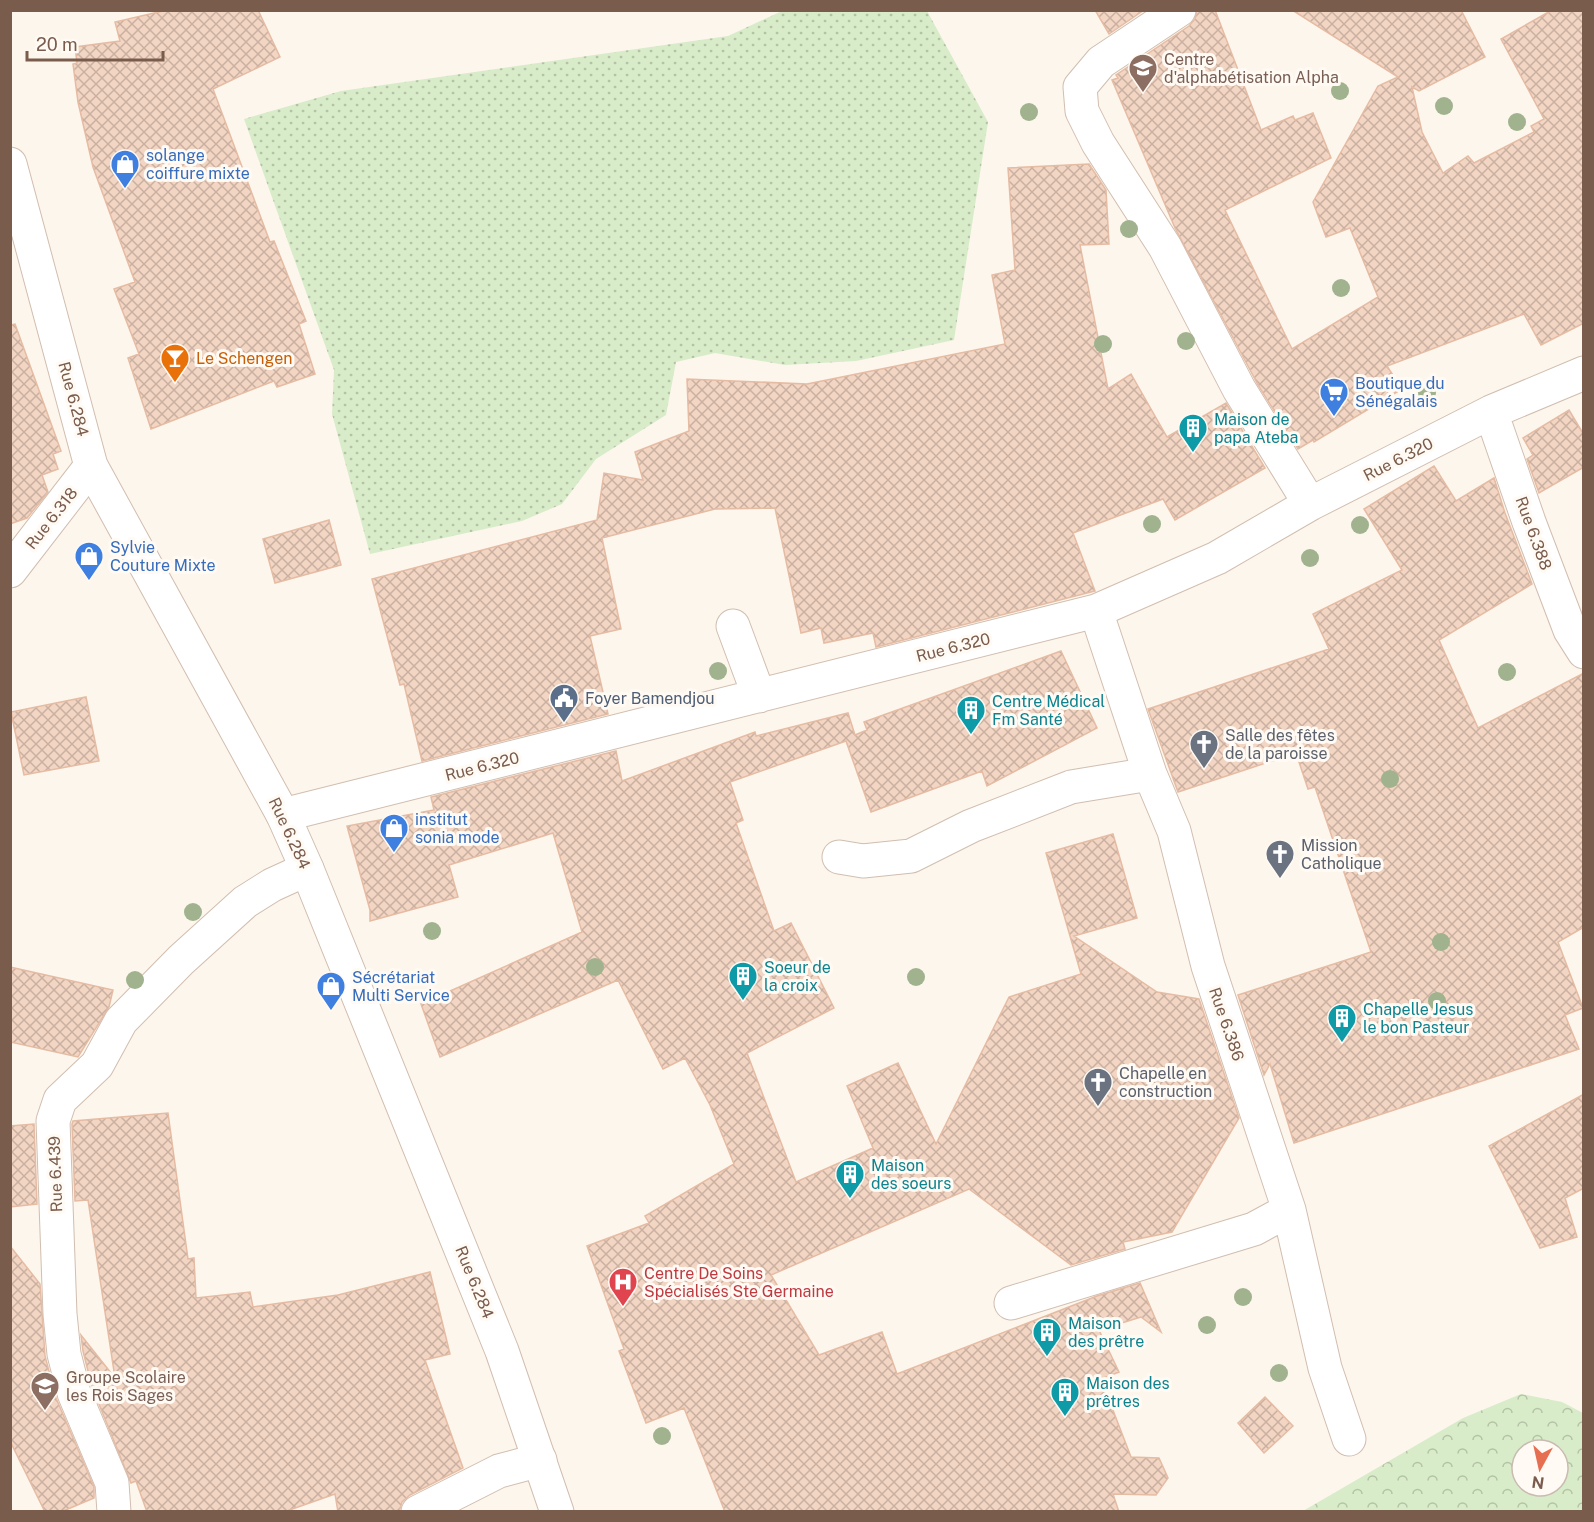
<svg xmlns="http://www.w3.org/2000/svg" width="1594" height="1522" font-family="'Public Sans',sans-serif">
	<style>
		.grass { fill: url(#grass-dots) }
		.forest { fill: url(#forest-crowns); fill-rule: evenodd }
		.building { fill: url(#building-cross-hatch); stroke: #e6bba3; stroke-width: 1.5 }
		.lines { fill: none; stroke-linecap: round; stroke-linejoin: round }
		.minor-casing { stroke: #d1beb0; stroke-width: 35 }
		.tertiary-casing { stroke: #d1beb0; stroke-width: 35 }
		.minor { stroke: #fff; stroke-width: 33 }
		.tertiary { stroke: #fff; stroke-width: 33 }
		.tree { fill: #a0b28e }
		.labels { text-anchor: middle; stroke-width: 6; stroke-linejoin: round; paint-order: stroke }
		.education-label { font-size: 16px; fill: #785e54; stroke: #fffaf3; text-anchor: start }
		.shop-label { font-size: 16px; fill: #366cbe; stroke: #fffaf3; text-anchor: start }
		.food-label { font-size: 16px; fill: #c56008; stroke: #fffaf3; text-anchor: start }
		.street-label { font-size: 16px; fill: #7a5c4d; stroke: #fffaf3 }
		.culture-label { font-size: 16px; fill: #0d838f; stroke: #fffaf3; text-anchor: start }
		.service-label { font-size: 16px; fill: #4e5e75; stroke: #fffaf3; text-anchor: start }
		.worship-label { font-size: 16px; fill: #5b616d; stroke: #fffaf3; text-anchor: start }
		.health-label { font-size: 16px; fill: #be3a42; stroke: #fffaf3; text-anchor: start }
	</style>
	<defs>
		<pattern id="grass-dots" width="8" height="8" patternUnits="userSpaceOnUse" patternTransform="scale(1.5)"><rect width="8" height="8" fill="#d8ecc9"/><path d="M2 2h.1M6 6h.1" fill="none" stroke="#b4c2a5" stroke-width="1.8" stroke-linecap="round"/></pattern>
		<pattern id="forest-crowns" width="20" height="18" patternUnits="userSpaceOnUse" patternTransform="scale(1.5)"><rect width="20" height="18" fill="#d8ecc9"/><path d="M2 6a3 3 0 1 1 6 0M12 15a3 3 0 1 1 6 0" fill="none" stroke="#b4c2a5"/></pattern>
		<pattern id="building-cross-hatch" width="8" height="8" patternUnits="userSpaceOnUse" patternTransform="scale(1.5)"><rect width="8" height="8" fill="#f3d5c3"/><path d="M0 0l8 8M0 8l8-8" fill="none" stroke="#cab0a1"/></pattern>
	</defs>
	<rect width="100%" height="100%" fill="#fdf6ec"/>
	<!-- grass -->
	<path class="grass" d="M927,11L988,122L954,340L856,361L785,365L715,353L676,362L666,415L596,459L562,504L522,521L370,554L332,414L334,370L244,119L341,91L728,36L782,11Z"/>
	<!-- forest -->
	<path class="forest" d="M1521,1394L1562,1402L1583,1413V1511H1303L1463,1418ZM1522,1450H1558V1486H1522Z"/>
	<!-- building -->
	<path class="building" d="M167,10H258L280,57L213,89L270,242L274,241L306,321L299,324L315,374L277,387L274,381L151,429L128,358L139,354L114,289L135,282L93,167L78,102L73,64L77,63L75,47L120,41L115,22Z
		M1095,10H1144L1109,34Z
		M1197,10H1215L1261,130L1293,116L1295,120L1313,113L1331,158L1225,210L1292,349L1378,297L1350,228L1326,237L1313,202L1378,86L1398,77L1292,10H1461L1485,57L1419,91L1412,87L1422,132L1443,173L1468,156L1474,163L1534,132L1531,126L1544,119L1501,39L1552,10H1584V323L1541,345L1524,314L1387,366L1402,389L1314,442L1313,440L1298,449L1258,385L1175,228L1112,80L1118,78L1116,75L1189,26L1195,19Z
		M1089,164L1106,190L1109,244L1080,245L1108,389L1131,374L1167,437L1226,403L1265,468L1175,520L1163,499L1073,533L1095,591L876,647L873,633L824,643L821,628L801,633L775,508L715,509L602,538L621,629L590,636L608,714L422,761L404,684L400,685L372,579L597,520L604,473L643,480L635,452L689,431L687,379L807,384L1005,344L992,275L1015,270L1008,168Z
		M15,324L61,451L53,454L58,469L42,475L48,492L27,518L10,524V325Z
		M1569,410L1584,435V467L1539,493L1527,459L1533,455L1523,438Z
		M1434,466L1456,501L1494,478L1505,513L1532,584L1439,640L1478,728L1584,673V927L1558,942L1583,1008L1565,1015L1579,1049L1294,1143L1270,1064L1264,1075L1238,995L1371,952L1315,787L1308,789L1296,753L1178,792L1148,709L1329,649L1313,614L1402,570L1364,509Z
		M329,520L341,565L275,583L263,539Z
		M1061,651L1097,728L987,786L982,771L871,812L846,741L730,782L743,820L736,823L774,931L791,923L834,1008L747,1053L796,1182L873,1148L847,1086L898,1063L936,1144L1009,997L1081,974L1046,853L1113,834L1137,918L1074,936L1157,992L1199,999L1239,1118L1172,1232L1123,1242L1125,1249L1071,1265L969,1189L771,1275L819,1355L882,1332L897,1374L1097,1296L1140,1283L1161,1332L1141,1317L1099,1330L1119,1372L1101,1379L1131,1457L1159,1458L1168,1478L1156,1495L1113,1494L1119,1512H725L684,1408L646,1423L619,1351L624,1349L587,1246L649,1223L645,1216L734,1164L710,1105L685,1058L663,1069L618,980L440,1057L421,1004L582,932L553,833L449,865L458,897L370,921V910L347,826L434,810L431,797L616,751L622,781L755,732L756,736L848,713L855,735L867,730L864,722Z
		M86,697L99,761L24,775L11,712Z
		M10,967L113,990L109,1007L78,1057L10,1042Z
		M1584,1094V1188L1565,1198L1577,1237L1540,1248L1489,1146Z
		M168,1113L188,1259L194,1258L196,1298L250,1292L253,1307L338,1295L430,1272L450,1354L425,1360L463,1468L410,1495L402,1502L399,1512H338L335,1494L284,1512H147L136,1481L131,1483L92,1387L83,1351L81,1335L115,1378L88,1200L75,1201L72,1124L73,1121Z
		M34,1124L37,1204L10,1207V1126Z
		M10,1246L40,1284L45,1356L56,1398L94,1487V1498L61,1512H45L10,1441Z
		M1265,1397L1293,1426L1264,1453L1238,1423Z"/>
	<g class="lines">
		<!-- minor casing -->
		<g class="minor-casing">
			<path id="minor" d="M1179,10L1101,62L1080,87L1082,111L1098,143L1165,247L1239,389L1310,504
				M1491,412L1529,522L1570,630L1584,652
				M10,571L91,466
				M1096,611L1150,774L1174,831L1208,966L1289,1210L1325,1368L1349,1439
				M733,626L759,696
				M283,815L1096,611L1217,558L1310,504L1491,412L1584,373
				M839,857L863,861L911,856L971,826L1071,787L1150,774
				M1011,1303L1254,1229L1289,1210
				M114,1512L112,1483L74,1393L64,1354L60,1314L53,1121L60,1100L97,1065L121,1021L181,960L245,902L272,885L307,869
				M418,1512L499,1471L540,1460"/>
		</g>
		<!-- tertiary casing -->
		<g class="tertiary-casing">
			<path id="tertiary" d="M10,164L91,466L283,815L307,869L502,1351L557,1512"/>
		</g>
		<!-- minor -->
		<use href="#minor" class="minor"/>
		<!-- tertiary -->
		<use href="#tertiary" class="tertiary"/>
	</g>
	<!-- trees -->
	<g class="tree">
		<circle cx="1340" cy="91" r="9"/>
		<circle cx="1444" cy="106" r="9"/>
		<circle cx="1029" cy="112" r="9"/>
		<circle cx="1517" cy="122" r="9"/>
		<circle cx="1129" cy="229" r="9"/>
		<circle cx="1341" cy="288" r="9"/>
		<circle cx="1186" cy="341" r="9"/>
		<circle cx="1103" cy="344" r="9"/>
		<circle cx="1427" cy="393" r="9"/>
		<circle cx="1152" cy="524" r="9"/>
		<circle cx="1360" cy="525" r="9"/>
		<circle cx="1310" cy="558" r="9"/>
		<circle cx="718" cy="671" r="9"/>
		<circle cx="1507" cy="672" r="9"/>
		<circle cx="1390" cy="779" r="9"/>
		<circle cx="193" cy="912" r="9"/>
		<circle cx="432" cy="931" r="9"/>
		<circle cx="1441" cy="942" r="9"/>
		<circle cx="595" cy="967" r="9"/>
		<circle cx="916" cy="977" r="9"/>
		<circle cx="135" cy="980" r="9"/>
		<circle cx="1437" cy="1001" r="9"/>
		<circle cx="1243" cy="1297" r="9"/>
		<circle cx="1207" cy="1325" r="9"/>
		<circle cx="1279" cy="1373" r="9"/>
		<circle cx="662" cy="1436" r="9"/>
	</g>
	<!-- icons -->
	<defs>
		<g id="school-pin" transform="scale(1.5)"><path d="M0 17L-7.5 6A9.5 9.5 0 1 1 7.5 6Z" fill="#8d6e63" stroke="#fffaf3"/><path d="M0-5L7-2L0 1L-7-2ZM-4 1L0 2.5L4 1V4Q0 6-4 4Z" fill="#fff"/></g>
		<g id="shop-pin" transform="scale(1.5)"><path d="M0 17L-7.5 6A9.5 9.5 0 1 1 7.5 6Z" fill="#3f7fe0" stroke="#fffaf3"/><path d="M-5-2.5h2.3a2.7 3.5 0 0 1 5.4 0H5L5.5 6h-11ZM-1.5-2.5h3a1.5 2.3 0 0 0-3 0Z" fill="#fff"/></g>
		<g id="bar-pin" transform="scale(1.5)"><path d="M0 17L-7.5 6A9.5 9.5 0 1 1 7.5 6Z" fill="#e8710a" stroke="#fffaf3"/><path d="M-6-5H6L.8 .8V4.5H3.5V6h-7V4.5H-.8V.8Z" fill="#fff"/></g>
		<g id="supermarket-pin" transform="scale(1.5)"><path d="M0 17L-7.5 6A9.5 9.5 0 1 1 7.5 6Z" fill="#3f7fe0" stroke="#fffaf3"/><path d="M-6-5.5h2.5l.6 2H6L4.5 2H-2.5L-4.4-4H-6ZM-1.5 3.2a1.3 1.3 0 1 0 .1 0ZM3 3.2a1.3 1.3 0 1 0 .1 0Z" fill="#fff"/></g>
		<g id="building-pin" transform="scale(1.5)"><path d="M0 17L-7.5 6A9.5 9.5 0 1 1 7.5 6Z" fill="#0f9aa8" stroke="#fffaf3"/><path d="M-4-6H4V6H1V3H-1V6H-4ZM-2.5-4.3h1.7v1.8h-1.7ZM.8-4.3h1.7v1.8H.8ZM-2.5-1h1.7V.8h-1.7ZM.8-1h1.7V.8H.8Z" fill="#fff"/></g>
		<g id="civic-pin" transform="scale(1.5)"><path d="M0 17L-7.5 6A9.5 9.5 0 1 1 7.5 6Z" fill="#5c6f8a" stroke="#fffaf3"/><path d="M-.6-6.5H3V-4.5H.6V-3L4-1V1h2V6H-6V1h2V-1L-.6-3ZM-1.2 2.5V6h2.4V2.5Z" fill="#fff"/></g>
		<g id="church-pin" transform="scale(1.5)"><path d="M0 17L-7.5 6A9.5 9.5 0 1 1 7.5 6Z" fill="#6b7280" stroke="#fffaf3"/><path d="M-1.2-6h2.4v3.5h3.3v2.4h-3.3V6h-2.4V-.1h-3.3v-2.4h3.3Z" fill="#fff"/></g>
		<g id="hospital-pin" transform="scale(1.5)"><path d="M0 17L-7.5 6A9.5 9.5 0 1 1 7.5 6Z" fill="#e0444e" stroke="#fffaf3"/><path d="M-5-5h3v3.5h4V-5h3V5h-3V1.5h-4V5h-3Z" fill="#fff"/></g>
	</defs>
	<g fill-rule="evenodd">
		<use href="#school-pin" x="1143" y="68"/>
		<use href="#shop-pin" x="125" y="164"/>
		<use href="#bar-pin" x="175" y="358"/>
		<use href="#supermarket-pin" x="1334" y="392"/>
		<use href="#building-pin" x="1193" y="428"/>
		<use href="#shop-pin" x="89" y="556"/>
		<use href="#civic-pin" x="564" y="698"/>
		<use href="#building-pin" x="971" y="710"/>
		<use href="#church-pin" x="1204" y="744"/>
		<use href="#shop-pin" x="394" y="828"/>
		<use href="#church-pin" x="1280" y="854"/>
		<use href="#building-pin" x="743" y="976"/>
		<use href="#shop-pin" x="331" y="986"/>
		<use href="#building-pin" x="1342" y="1018"/>
		<use href="#church-pin" x="1098" y="1082"/>
		<use href="#building-pin" x="850" y="1174"/>
		<use href="#hospital-pin" x="623" y="1282"/>
		<use href="#building-pin" x="1047" y="1332"/>
		<use href="#school-pin" x="45" y="1386"/>
		<use href="#building-pin" x="1065" y="1392"/>
	</g>
	<g class="labels">
		<!-- education labels -->
		<g class="education-label">
			<text x="1164" y="65">Centre<tspan x="1164" dy="18">d'alphabétisation Alpha</tspan></text>
			<text x="66" y="1383">Groupe Scolaire<tspan x="66" dy="18">les Rois Sages</tspan></text>
		</g>
		<!-- shop labels -->
		<g class="shop-label">
			<text x="146" y="161">solange<tspan x="146" dy="18">coiffure mixte</tspan></text>
			<text x="1355" y="389">Boutique du<tspan x="1355" dy="18">Sénégalais</tspan></text>
			<text x="110" y="553">Sylvie<tspan x="110" dy="18">Couture Mixte</tspan></text>
			<text x="415" y="825">institut<tspan x="415" dy="18">sonia mode</tspan></text>
			<text x="352" y="983">Sécrétariat<tspan x="352" dy="18">Multi Service</tspan></text>
		</g>
		<!-- food labels -->
		<g class="food-label">
			<text x="196" y="364">Le Schengen</text>
		</g>
		<!-- street labels -->
		<g class="street-label">
			<text transform="translate(74 399) rotate(75)" y="6">Rue 6.284</text>
			<text transform="translate(1398 459) rotate(-27)" y="6">Rue 6.320</text>
			<text transform="translate(51 518) rotate(-52)" y="6">Rue 6.318</text>
			<text transform="translate(1534 533) rotate(70)" y="6">Rue 6.388</text>
			<text transform="translate(953 647) rotate(-14)" y="6">Rue 6.320</text>
			<text transform="translate(482 766) rotate(-14)" y="6">Rue 6.320</text>
			<text transform="translate(290 833) rotate(65)" y="6">Rue 6.284</text>
			<text transform="translate(1227 1024) rotate(71)" y="6">Rue 6.386</text>
			<text transform="translate(55 1174) rotate(-92)" y="6">Rue 6.439</text>
			<text transform="translate(475 1282) rotate(68)" y="6">Rue 6.284</text>
		</g>
		<!-- culture labels -->
		<g class="culture-label">
			<text x="1214" y="425">Maison de<tspan x="1214" dy="18">papa Ateba</tspan></text>
			<text x="992" y="707">Centre Médical<tspan x="992" dy="18">Fm Santé</tspan></text>
			<text x="764" y="973">Soeur de<tspan x="764" dy="18">la croix</tspan></text>
			<text x="1363" y="1015">Chapelle Jesus<tspan x="1363" dy="18">le bon Pasteur</tspan></text>
			<text x="871" y="1171">Maison<tspan x="871" dy="18">des soeurs</tspan></text>
			<text x="1068" y="1329">Maison<tspan x="1068" dy="18">des prêtre</tspan></text>
			<text x="1086" y="1389">Maison des<tspan x="1086" dy="18">prêtres</tspan></text>
		</g>
		<!-- service labels -->
		<g class="service-label">
			<text x="585" y="704">Foyer Bamendjou</text>
		</g>
		<!-- worship labels -->
		<g class="worship-label">
			<text x="1225" y="741">Salle des fêtes<tspan x="1225" dy="18">de la paroisse</tspan></text>
			<text x="1301" y="851">Mission<tspan x="1301" dy="18">Catholique</tspan></text>
			<text x="1119" y="1079">Chapelle en<tspan x="1119" dy="18">construction</tspan></text>
		</g>
		<!-- health labels -->
		<g class="health-label">
			<text x="644" y="1279">Centre De Soins<tspan x="644" dy="18">Spécialisés Ste Germaine</tspan></text>
		</g>
	</g>
	<!-- border -->
	<rect width="1594" height="1522" fill="none" stroke="#7a5c4d" stroke-width="24"/>
	<!-- north arrow -->
	<g transform="translate(1540 1468) rotate(188)"><circle r="28" fill="#fffaf3" stroke="#cabbb1" stroke-width="1.5"/>
	<path d="M0-4.5L10 22L0 15L-10 22Z" fill="#e76f51"/>
	<text y="-9" font-size="16" font-weight="bold" text-anchor="middle" fill="#7a5c4d">N</text>
	</g>
	<!-- scale -->
	<path d="M27 51v9h136v-9" fill="none" stroke="#7a5c4d" stroke-width="3"/>
	<text x="36" y="51" font-size="18" fill="#7a5c4d" stroke="#fffaf3" stroke-width="4.5" paint-order="stroke">20 m</text>
</svg>
